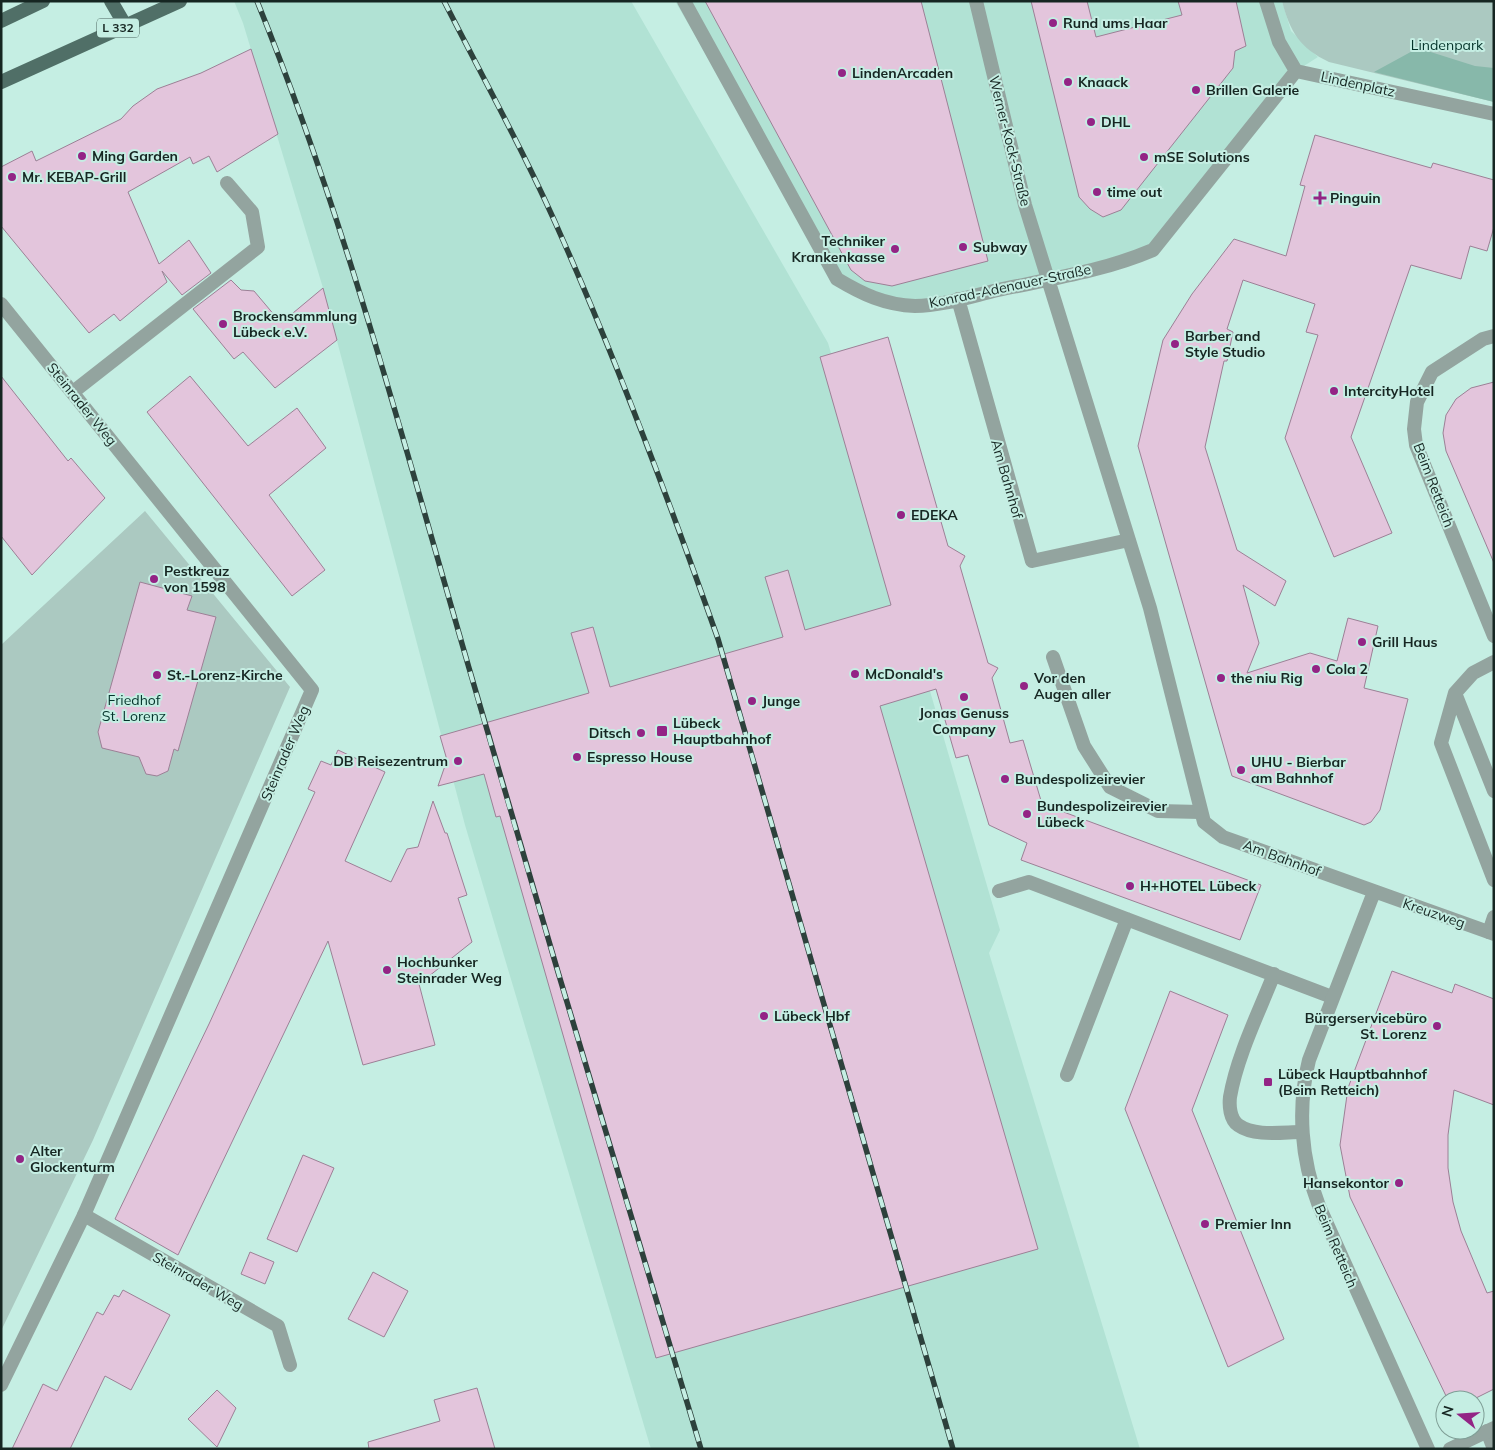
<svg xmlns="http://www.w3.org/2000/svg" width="1495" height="1450" font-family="Mulish,sans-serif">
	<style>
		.built { fill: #b1e2d4 }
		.green { fill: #abc9c1 }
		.forest { fill: #87b8aa }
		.building { fill: #e3c5dc; stroke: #9c8096 }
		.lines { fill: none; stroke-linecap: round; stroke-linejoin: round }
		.service { stroke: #93a49f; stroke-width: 14 }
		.minor { stroke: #93a49f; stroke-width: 14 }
		.primary { stroke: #506f67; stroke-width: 14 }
		.rail-casing { stroke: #2d413c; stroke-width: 5.5 }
		.rail { stroke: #c5eee3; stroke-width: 4; stroke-dasharray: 11; stroke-linecap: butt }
		.poi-dot { fill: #932485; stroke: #c5eee3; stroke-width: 2 }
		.labels { text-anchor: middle; stroke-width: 4; stroke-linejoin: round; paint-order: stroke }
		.shield { fill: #c5eee3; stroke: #4a625c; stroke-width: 1 }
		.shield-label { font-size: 12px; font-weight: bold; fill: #162622 }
		.poi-label { font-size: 14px; font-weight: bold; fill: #162622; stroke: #c5eee3; text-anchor: start }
		.park-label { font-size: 14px; fill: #04332a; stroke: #c5eee3 }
		.street-label { font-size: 14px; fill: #162622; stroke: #c5eee3 }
	</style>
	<rect width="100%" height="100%" fill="#c5eee3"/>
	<!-- built -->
	<path class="built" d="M234,1H631L828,343L1000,930L989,953L1140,1449H651L465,825L323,288L243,23Z
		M675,1H1282L1291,31L1318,57L1296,71L1152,249L917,306L837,279Z"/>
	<!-- green -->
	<path class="green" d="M1282,1H1494V102L1329,62C1300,48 1290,32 1282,1Z
		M145,511L290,687L93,1140L1,1331V645Z"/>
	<!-- forest -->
	<path class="forest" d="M1418,48L1475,66L1494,68V102L1374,72Z"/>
	<!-- building -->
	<path class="building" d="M705,1H921L988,261L892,286L865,281L851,270Z
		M1031,1H1087L1096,37L1182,15L1178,1H1236L1246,46L1235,51L1233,68L1121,210L1103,217L1090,209L1079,197Z
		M251,49L278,134L217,172L209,156L193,164L190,157L128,192L159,264L189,240L211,273L182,295L162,271L167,282L120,321L114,314L89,333L1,226V167L32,151L36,161L121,119L133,106L157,89L201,73Z
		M1315,135L1431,168L1433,163L1494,180V227L1487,251L1470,246L1461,279L1411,265L1351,437L1392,533L1334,557L1285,438L1318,335L1306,332L1315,304L1243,280L1227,329L1233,332L1227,361H1224L1205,447L1237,550L1286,581L1275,606L1243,585L1259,643L1247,673L1310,653L1337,661L1348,618L1378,626L1364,688L1408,699L1380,810L1371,822L1364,825L1232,776L1138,446L1163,340L1192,294L1234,239L1286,256L1305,186L1300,185Z
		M231,280L241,290L254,291L281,323L323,288L337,340L275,388L243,352L234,359L193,309Z
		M888,337L948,546L965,556L960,566L988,663L998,668L992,678L1010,743L1023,740L1042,804L1261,885L1240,940L1021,860L1027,843L989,825L968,755L956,758L936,689L880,706L1038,1249L656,1358L500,816L496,817L484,774L438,786L447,760L440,736L589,693L571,633L593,627L610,687L783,637L765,577L788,570L805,630L891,605L820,357Z
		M1,376L68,461L71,458L105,498L32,575L1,536Z
		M190,376L248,446L297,408L326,448L269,495L325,570L292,596L147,412Z
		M1494,382V563L1446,451L1443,433L1446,415L1456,399L1471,388Z
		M140,582L192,596L187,610L216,617L178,751L174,749L168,771L157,776L146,774L139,757L102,748L98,732Z
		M338,750L385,772L345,861L391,882L407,849L418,847L433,801L445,833H447L467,895L458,898L472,942L419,984L435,1045L363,1065L328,941L178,1255L115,1219L209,1024L315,792L308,789L321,761L331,765Z
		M1392,971L1452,993L1455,984L1494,999V1105L1454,1090L1448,1135V1168L1453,1202L1461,1231L1487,1293L1494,1291V1389L1472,1400H1448L1350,1197L1340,1145L1348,1088Z
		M1170,991L1228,1015L1192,1110L1284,1339L1228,1367L1125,1109Z
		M303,1155L334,1168L297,1252L267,1239Z
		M250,1252L274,1262L265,1284L241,1274Z
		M373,1272L408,1291L384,1337L348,1319Z
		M123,1290L170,1315L131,1390L105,1376L70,1449H12L43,1384L57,1391L97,1312L103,1315L114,1295L119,1297Z
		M477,1388L495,1449H369L368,1442L440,1421L434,1400Z
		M217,1390L236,1408L217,1447L188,1419Z"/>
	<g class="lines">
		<!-- service -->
		<path class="service" d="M1494,336L1483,339L1432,372L1417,402L1414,429L1416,445L1494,636
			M73,392L258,247L252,212L227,183
			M1053,657L1084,746L1110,787L1158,811L1200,812
			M1494,662L1473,673L1455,693L1441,743L1494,880
			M1455,693L1494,791
			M999,891L1029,882L1332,997
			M1489,932L1494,917
			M1274,974C1259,1012 1237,1056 1230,1097C1229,1106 1230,1119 1238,1125C1255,1137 1283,1132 1302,1132
			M1067,1075L1127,919
			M84,1215L278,1326L290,1365
			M1487,1431L1494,1449"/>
		<!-- minor -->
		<path class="minor" d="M684,1L837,279C862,294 885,305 915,306C942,306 972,296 998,290C1050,279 1104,271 1153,250L1296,71
			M976,1L1025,205L1150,608L1204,822L1223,837L1494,934
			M1266,1L1279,42L1296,71L1494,114
			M958,299L1032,561L1129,540
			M1,304L312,690L84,1215L1,1385
			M1374,892L1309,1060C1297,1108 1301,1159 1319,1206L1428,1449
			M1450,1449L1494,1428"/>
		<!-- primary -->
		<path class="primary" d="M111,1L125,25
			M1,21L43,1
			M1,82L180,1"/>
		<!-- rail casing -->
		<g class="rail-casing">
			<path id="rail" d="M257,1C345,218 404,444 469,668C544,929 623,1189 701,1449
				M444,1C484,80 527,157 562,238C620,369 670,503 718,639L953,1449"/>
		</g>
		<!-- rail -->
		<use href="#rail" class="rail"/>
	</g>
	<!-- markers -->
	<g class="poi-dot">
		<circle cx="1053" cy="23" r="5"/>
		<circle cx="842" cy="73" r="5"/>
		<circle cx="1068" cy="82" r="5"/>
		<circle cx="1196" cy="90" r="5"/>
		<circle cx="1091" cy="122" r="5"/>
		<circle cx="82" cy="156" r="5"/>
		<circle cx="1144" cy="157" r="5"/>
		<circle cx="12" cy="177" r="5"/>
		<circle cx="1097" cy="192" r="5"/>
		<path d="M1317.5 190.5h5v5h5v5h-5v5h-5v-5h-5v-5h5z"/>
		<circle cx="963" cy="247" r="5"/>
		<circle cx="895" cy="249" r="5"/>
		<circle cx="223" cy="324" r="5"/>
		<circle cx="1175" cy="344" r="5"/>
		<circle cx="1334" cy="391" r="5"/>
		<circle cx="901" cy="515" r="5"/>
		<circle cx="154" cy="579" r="5"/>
		<circle cx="1362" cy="642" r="5"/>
		<circle cx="1316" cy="669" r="5"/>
		<circle cx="855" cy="674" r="5"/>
		<circle cx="157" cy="675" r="5"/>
		<circle cx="1221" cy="678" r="5"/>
		<circle cx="1024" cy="686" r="5"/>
		<circle cx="964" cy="697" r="5"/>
		<circle cx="752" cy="701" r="5"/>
		<rect x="656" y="725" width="12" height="12" rx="2.5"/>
		<circle cx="641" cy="733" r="5"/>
		<circle cx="577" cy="757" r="5"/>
		<circle cx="458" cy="761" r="5"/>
		<circle cx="1241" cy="770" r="5"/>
		<circle cx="1005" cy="779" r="5"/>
		<circle cx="1027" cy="814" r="5"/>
		<circle cx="1130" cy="886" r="5"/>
		<circle cx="387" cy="970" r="5"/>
		<circle cx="764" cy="1016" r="5"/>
		<circle cx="1437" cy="1026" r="5"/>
		<rect x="1263" y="1077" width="10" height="10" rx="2.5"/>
		<circle cx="20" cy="1159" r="5"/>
		<circle cx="1399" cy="1183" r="5"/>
		<circle cx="1205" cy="1224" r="5"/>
	</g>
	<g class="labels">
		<!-- shield labels -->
		<rect class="shield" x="97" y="18.5" width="42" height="19" rx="4"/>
		<g class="shield-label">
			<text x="118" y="32">L 332</text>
		</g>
		<!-- poi labels -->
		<g class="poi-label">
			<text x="1063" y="28">Rund ums Haar</text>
			<text x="852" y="78">LindenArcaden</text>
			<text x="1078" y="87">Knaack</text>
			<text x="1206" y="95">Brillen Galerie</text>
			<text x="1101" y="127">DHL</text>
			<text x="92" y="161">Ming Garden</text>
			<text x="1154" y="162">mSE Solutions</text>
			<text x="22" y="182">Mr. KEBAP-Grill</text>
			<text x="1107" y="197">time out</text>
			<text x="1330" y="203">Pinguin</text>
			<text x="885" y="246" text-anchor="end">Techniker<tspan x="885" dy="16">Krankenkasse</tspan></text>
			<text x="973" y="252">Subway</text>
			<text x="233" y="321">Brockensammlung<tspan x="233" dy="16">Lübeck e.V.</tspan></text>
			<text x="1185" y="341">Barber and<tspan x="1185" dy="16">Style Studio</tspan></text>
			<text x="1344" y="396">IntercityHotel</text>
			<text x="911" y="520">EDEKA</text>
			<text x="164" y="576">Pestkreuz<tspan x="164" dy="16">von 1598</tspan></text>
			<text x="1372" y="647">Grill Haus</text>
			<text x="1326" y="674">Cola 2</text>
			<text x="865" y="679">McDonald's</text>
			<text x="167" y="680">St.-Lorenz-Kirche</text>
			<text x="1034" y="683">Vor den<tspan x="1034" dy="16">Augen aller</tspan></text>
			<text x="1231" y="683">the niu Rig</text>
			<text x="762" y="706">Junge</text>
			<text x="964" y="718" text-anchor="middle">Jonas Genuss<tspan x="964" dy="16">Company</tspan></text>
			<text x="673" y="728">Lübeck<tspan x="673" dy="16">Hauptbahnhof</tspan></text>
			<text x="631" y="738" text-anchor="end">Ditsch</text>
			<text x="587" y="762">Espresso House</text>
			<text x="448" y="766" text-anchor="end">DB Reisezentrum</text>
			<text x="1251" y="767">UHU - Bierbar<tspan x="1251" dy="16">am Bahnhof</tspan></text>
			<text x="1015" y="784">Bundespolizeirevier</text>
			<text x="1037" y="811">Bundespolizeirevier<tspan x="1037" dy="16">Lübeck</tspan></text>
			<text x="1140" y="891">H+HOTEL Lübeck</text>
			<text x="397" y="967">Hochbunker<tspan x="397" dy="16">Steinrader Weg</tspan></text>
			<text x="774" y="1021">Lübeck Hbf</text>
			<text x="1427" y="1023" text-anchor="end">Bürgerservicebüro<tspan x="1427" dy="16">St. Lorenz</tspan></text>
			<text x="1278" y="1079">Lübeck Hauptbahnhof<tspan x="1278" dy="16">(Beim Retteich)</tspan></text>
			<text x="30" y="1156">Alter<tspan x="30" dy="16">Glockenturm</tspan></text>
			<text x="1389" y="1188" text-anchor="end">Hansekontor</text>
			<text x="1215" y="1229">Premier Inn</text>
		</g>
		<!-- park labels -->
		<g class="park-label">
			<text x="1447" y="50">Lindenpark</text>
			<text x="134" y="705">Friedhof<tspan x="134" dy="16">St. Lorenz</tspan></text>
		</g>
		<!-- street labels -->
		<g class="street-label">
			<text transform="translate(1358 84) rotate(12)" y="5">Lindenplatz</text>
			<text transform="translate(1010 141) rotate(76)" y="5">Werner-Kock-Straße</text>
			<text transform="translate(1010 286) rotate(-12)" y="5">Konrad-Adenauer-Straße</text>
			<text transform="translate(82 404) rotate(51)" y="5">Steinrader Weg</text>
			<text transform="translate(1007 479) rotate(74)" y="5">Am Bahnhof</text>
			<text transform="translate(1434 485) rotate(69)" y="5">Beim Retteich</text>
			<text transform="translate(285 753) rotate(-67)" y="5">Steinrader Weg</text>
			<text transform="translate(1282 858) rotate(20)" y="5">Am Bahnhof</text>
			<text transform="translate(1434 913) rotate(19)" y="5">Kreuzweg</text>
			<text transform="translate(1336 1246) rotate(67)" y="5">Beim Retteich</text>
			<text transform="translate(198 1281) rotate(30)" y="5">Steinrader Weg</text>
		</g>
	</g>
	<!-- border -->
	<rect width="1495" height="1450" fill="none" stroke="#162622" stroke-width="5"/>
	<!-- north arrow -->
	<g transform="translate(1460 1415) rotate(287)"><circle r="24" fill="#c5eee3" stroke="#7f9e96"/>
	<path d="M0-4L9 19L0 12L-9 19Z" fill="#932485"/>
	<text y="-8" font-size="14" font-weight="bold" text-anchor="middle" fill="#162622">N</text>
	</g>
</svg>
